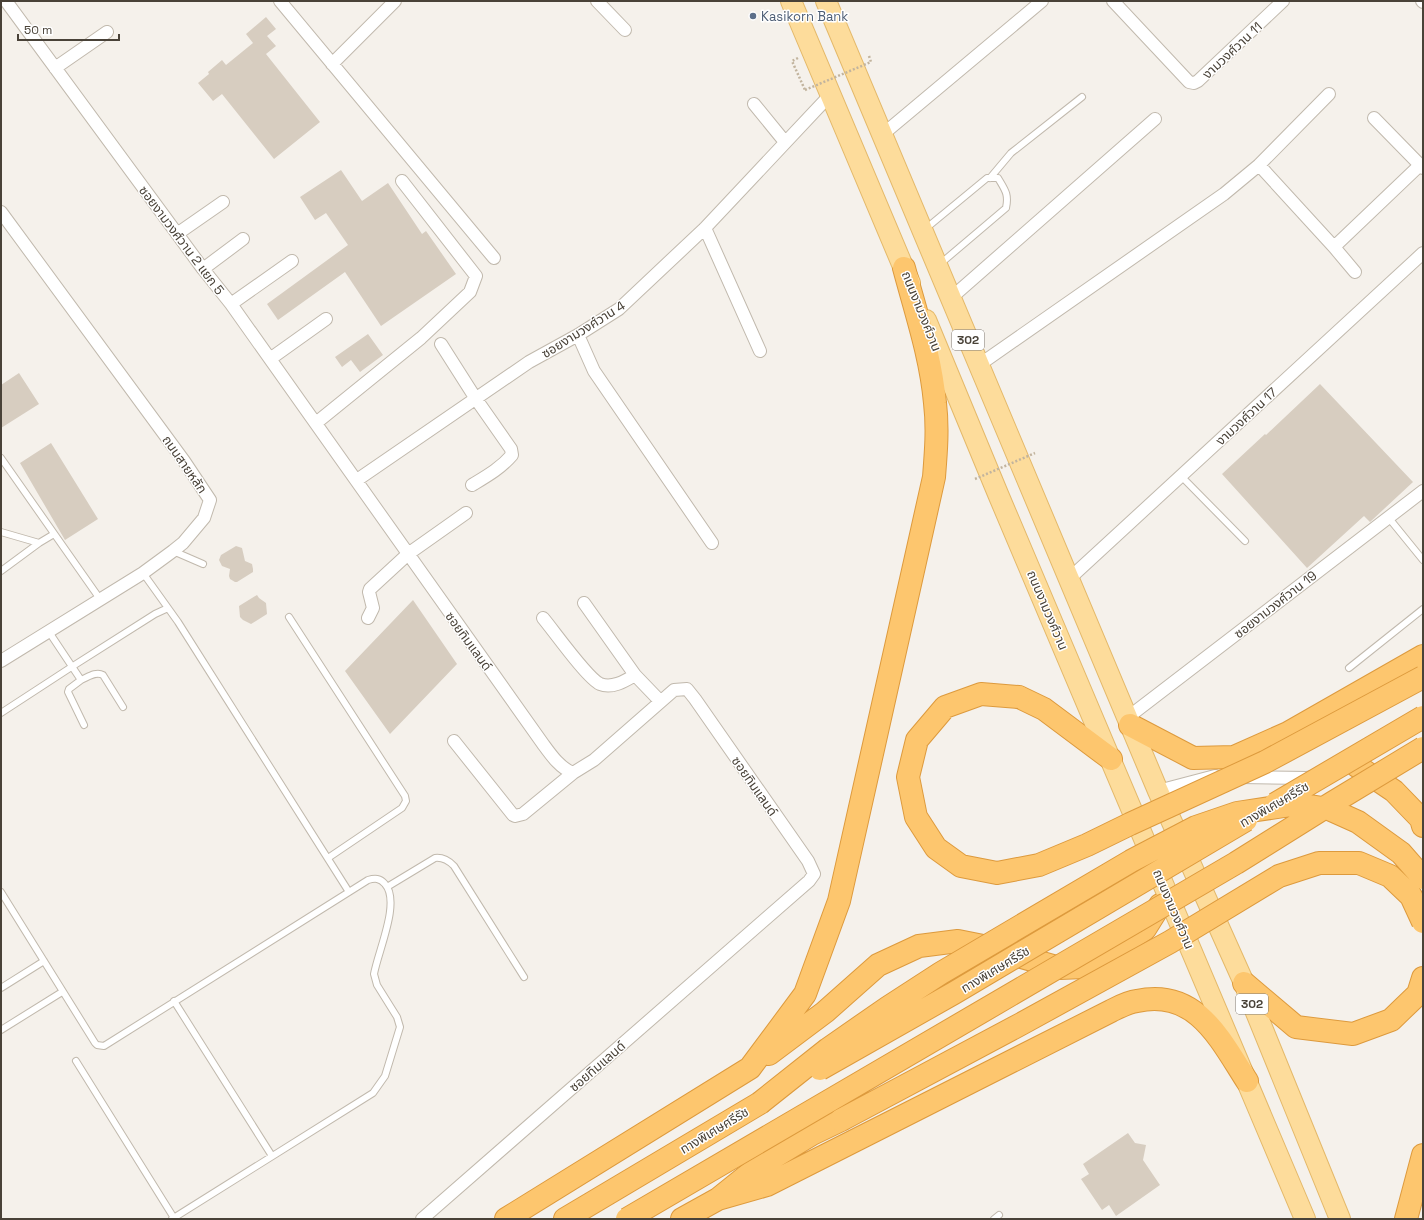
<svg xmlns="http://www.w3.org/2000/svg" width="1424" height="1220" font-family="'Space Grotesk','Noto Sans Thai',sans-serif">
	<style>
		.building { fill: #d7cdc0 }
		.lines { fill: none; stroke-linecap: round; stroke-linejoin: round }
		.lane-casing { stroke: #c1b9ad; stroke-width: 8 }
		.street-casing { stroke: #c1b9ad; stroke-width: 14 }
		.primary-casing { stroke: #e4b96a; stroke-width: 22 }
		.highway-casing { stroke: #dd9a3d; stroke-width: 24 }
		.path { stroke: #c2b49e; stroke-width: 2.5; stroke-dasharray: 2 2; stroke-linecap: butt }
		.lane { stroke: #fff; stroke-width: 6 }
		.street { stroke: #fff; stroke-width: 12 }
		.primary { stroke: #fddc9b; stroke-width: 20 }
		.highway { stroke: #fdc66e; stroke-width: 22 }
		.highway-bridge-casing { stroke: #dd9a3d; stroke-width: 24; stroke-linecap: butt }
		.path-bridge { stroke: #c2b49e; stroke-width: 2.5; stroke-dasharray: 2 2; stroke-linecap: butt }
		.highway-bridge { stroke: #fdc66e; stroke-width: 22 }
		.service-dot { fill: #5c6f8a; stroke: #fff; stroke-width: 1.5 }
		.labels { text-anchor: middle; stroke-width: 3; stroke-linejoin: round; paint-order: stroke }
		.shield { fill: #fff; stroke: #807b74; stroke-width: 1 }
		.shield-label { font-size: 12px; font-weight: bold; fill: #494238 }
		.service-label { font-size: 13px; fill: #4e5e75; stroke: #fff; text-anchor: start }
		.street-label { font-size: 13px; fill: #494238; stroke: #fff }
	</style>
	<rect width="100%" height="100%" fill="#f5f1eb"/>
	<!-- building -->
	<path class="building" d="M266,17L276,29L267,36L276,46L266,54L320,122L274,159L222,94L213,101L198,83L209,74L208,72L222,60L226,65L253,43L246,34Z
		M341,170L362,201L388,183L422,234L426,231L456,274L381,326L345,272L278,320L267,304L348,245L326,213L315,220L300,197Z
		M368,334L383,355L360,372L351,360L342,367L335,357Z
		M19,373L39,404L1,428V385Z
		M1320,384L1413,482L1370,522L1364,516L1307,568L1222,474L1265,434L1266,435Z
		M51,443L98,519L65,540L20,463Z
		M236,546L242,548L245,561L252,564L253,569V572L237,582H235L230,579L229,576L230,569L222,566L219,560L221,555Z
		M257,595L259,598L266,603L267,614L251,624L243,620L240,617L239,606Z
		M413,600L457,664L390,734L345,671Z
		M1128,1133L1135,1143L1146,1145L1143,1160L1160,1185L1116,1216L1109,1205L1102,1210L1081,1179L1089,1174L1083,1164Z"/>
	<g class="lines">
		<!-- lane casing -->
		<g class="lane-casing">
			<path id="lane" d="M990,178L1011,153L1082,97
				M924,230L987,178H998C1005,190 1009,194 1006,208L940,264
				M1,458L100,599
				M1181,476L1245,541
				M1388,517L1423,560
				M1,532L39,543L54,534
				M173,551L203,564
				M1,571L39,543
				M143,573L168,608
				M289,617L405,796L406,801L402,808L328,858
				M49,632L81,680C88,677 96,671 103,675L123,707
				M1349,668L1423,609
				M81,680L69,689L68,692L84,725
				M1,713L73,666L155,614L168,608L178,622L349,892
				M387,887L435,858C443,857 449,861 454,866L524,977
				M1,892L95,1043L97,1045L104,1046L368,880C375,878 380,878 385,884C401,902 378,951 374,974L377,985L397,1017L400,1027L385,1076L373,1093L172,1219
				M1,988L44,961
				M174,1001L272,1156
				M1,1030L62,992
				M76,1061L174,1218
				M994,1219L999,1215"/>
		</g>
		<!-- street casing -->
		<g class="street-casing">
			<path id="street" d="M6,1L203,269L231,304L543,744C551,755 560,768 573,773
				M280,1L494,258
				M597,1L625,30
				M1113,1L1189,82L1194,83L1198,81L1283,1
				M1422,1L1423,2
				M332,64L395,1
				M55,68L107,32
				M754,104L785,142
				M1374,118L1420,165
				M882,135L1042,1
				M1259,165L1334,247L1355,272
				M1,212L184,461L210,500L204,518L183,543L173,551L143,573L1,661
				M705,228L760,351
				M177,234L223,202
				M1334,247L1420,165L1423,168
				M203,269L243,239
				M951,298L1155,119
				M231,304L292,261
				M578,335L594,371L712,543
				M441,344L476,399L511,449L512,455C501,468 487,476 472,485
				M270,359L326,319
				M979,365L1224,194L1259,165L1329,94
				M316,423L421,338L470,292L476,276L402,181
				M357,480L529,362L578,335L619,309L705,228L831,94
				M1069,579L1423,253
				M584,603L635,675
				M368,618L373,608L369,592L370,589L408,554L466,513
				M543,618C554,631 587,678 600,684C612,689 625,681 635,675L660,701
				M1127,718L1423,491
				M1241,777L1307,778L1313,777
				M1158,791L1215,776
				M422,1219L809,881L814,874L808,861L695,699L687,689L674,690L594,760L573,773L523,814L515,816L513,815L454,741"/>
		</g>
		<!-- primary casing -->
		<g class="primary-casing">
			<path id="primary" d="M791,1L910,283
				M826,1L1158,791L1244,983L1340,1219
				M926,320L998,494L1305,1219"/>
		</g>
		<!-- highway casing -->
		<g class="highway-casing">
			<path id="highway" d="M1019,697L1044,709L1111,759
				M1130,725L1193,758L1234,757L1288,733L1423,656
				M1357,766L1394,791L1421,819L1423,826
				M1244,983L1296,1027L1353,1034L1391,1020L1418,994L1423,978
				M769,1054L825,1012L878,965L919,946L958,941L983,946L1060,968L1084,967L1112,951L1145,929L1160,905
				M718,1199L767,1185L1111,1011C1119,1007 1128,1002 1137,1001C1196,988 1220,1039 1247,1081
				M506,1219L750,1068L805,994L839,901L934,477C936,452 938,428 935,403C931,357 916,313 904,268
				M565,1219L760,1103
				M682,1219L718,1199L759,1166L812,1134L841,1120
				M1406,1219L1423,1155"/>
		</g>
		<!-- path -->
		<path class="path" d="M869,56L871,62
			M798,58L792,61L805,90"/>
		<!-- lane -->
		<use href="#lane" class="lane"/>
		<!-- street -->
		<use href="#street" class="street"/>
		<!-- primary -->
		<use href="#primary" class="primary"/>
		<!-- highway -->
		<use href="#highway" class="highway"/>
		<!-- highway-bridge casing -->
		<g class="highway-bridge-casing">
			<path id="highway-bridge" d="M1019,697L981,694L945,707L917,740L908,777L916,817L936,848L961,866L997,873L1039,865L1087,845L1130,824L1265,762L1423,677
				M1275,804L1423,717
				M820,1069L954,993L1246,820
				M760,1103L828,1049L887,1008L941,973L1131,861L1196,827L1237,813L1297,804L1329,809L1358,822L1401,853L1423,878
				M841,1120L1021,1024L1170,942L1279,876L1319,863H1359L1390,876L1411,896L1423,922
				M627,1219L1236,863L1332,803L1423,748"/>
		</g>
		<!-- path-bridge -->
		<path class="path-bridge" d="M805,90L871,62
			M975,479L1035,453"/>
		<!-- highway-bridge -->
		<use href="#highway-bridge" class="highway-bridge"/>
	</g>
	<!-- markers -->
	<circle class="service-dot" cx="753" cy="16" r="4"/>
	<g class="labels">
		<!-- shield labels -->
		<g class="shield">
			<rect x="952" y="330" width="32" height="20" rx="3"/>
			<rect x="1236" y="994" width="32" height="20" rx="3"/>
		</g>
		<g class="shield-label">
			<text x="968" y="344">302</text>
			<text x="1252" y="1008">302</text>
		</g>
		<!-- service labels -->
		<g class="service-label">
			<text x="761" y="21">Kasikorn Bank</text>
		</g>
		<!-- street labels -->
		<g class="street-label">
			<text transform="translate(1232 50) rotate(-43)" y="5">งามวงศ์วาน 11</text>
			<text transform="translate(182 240) rotate(53)" y="5">ซอยงามวงศ์วาน 2 แยก 5</text>
			<text transform="translate(922 311) rotate(68)" y="5">ถนนงามวงศ์วาน</text>
			<text transform="translate(583 329) rotate(-32)" y="5">ซอยงามวงศ์วาน 4</text>
			<text transform="translate(1246 416) rotate(-43)" y="5">งามวงศ์วาน 17</text>
			<text transform="translate(185 464) rotate(55)" y="5">ถนนสายหลัก</text>
			<text transform="translate(1275 604) rotate(-38)" y="5">ซอยงามวงศ์วาน 19</text>
			<text transform="translate(1048 610) rotate(67)" y="5">ถนนงามวงศ์วาน</text>
			<text transform="translate(469 641) rotate(54)" y="5">ซอยทิมแลนด์</text>
			<text transform="translate(755 786) rotate(55)" y="5">ซอยทิมแลนด์</text>
			<text transform="translate(1274 804) rotate(-30)" y="5">ทางพิเศษศรีรัช</text>
			<text transform="translate(1174 909) rotate(67)" y="5">ถนนงามวงศ์วาน</text>
			<text transform="translate(995 969) rotate(-31)" y="5">ทางพิเศษศรีรัช</text>
			<text transform="translate(597 1066) rotate(-41)" y="5">ซอยทิมแลนด์</text>
			<text transform="translate(714 1130) rotate(-31)" y="5">ทางพิเศษศรีรัช</text>
		</g>
	</g>
	<!-- border -->
	<rect width="1424" height="1220" fill="none" stroke="#494238" stroke-width="4"/>
	<!-- scale -->
	<path d="M18 34v6h101v-6" fill="none" stroke="#494238" stroke-width="2"/>
	<text x="24" y="34" font-size="12" fill="#494238" stroke="#ffffff" stroke-width="3" paint-order="stroke">50 m</text>
</svg>
